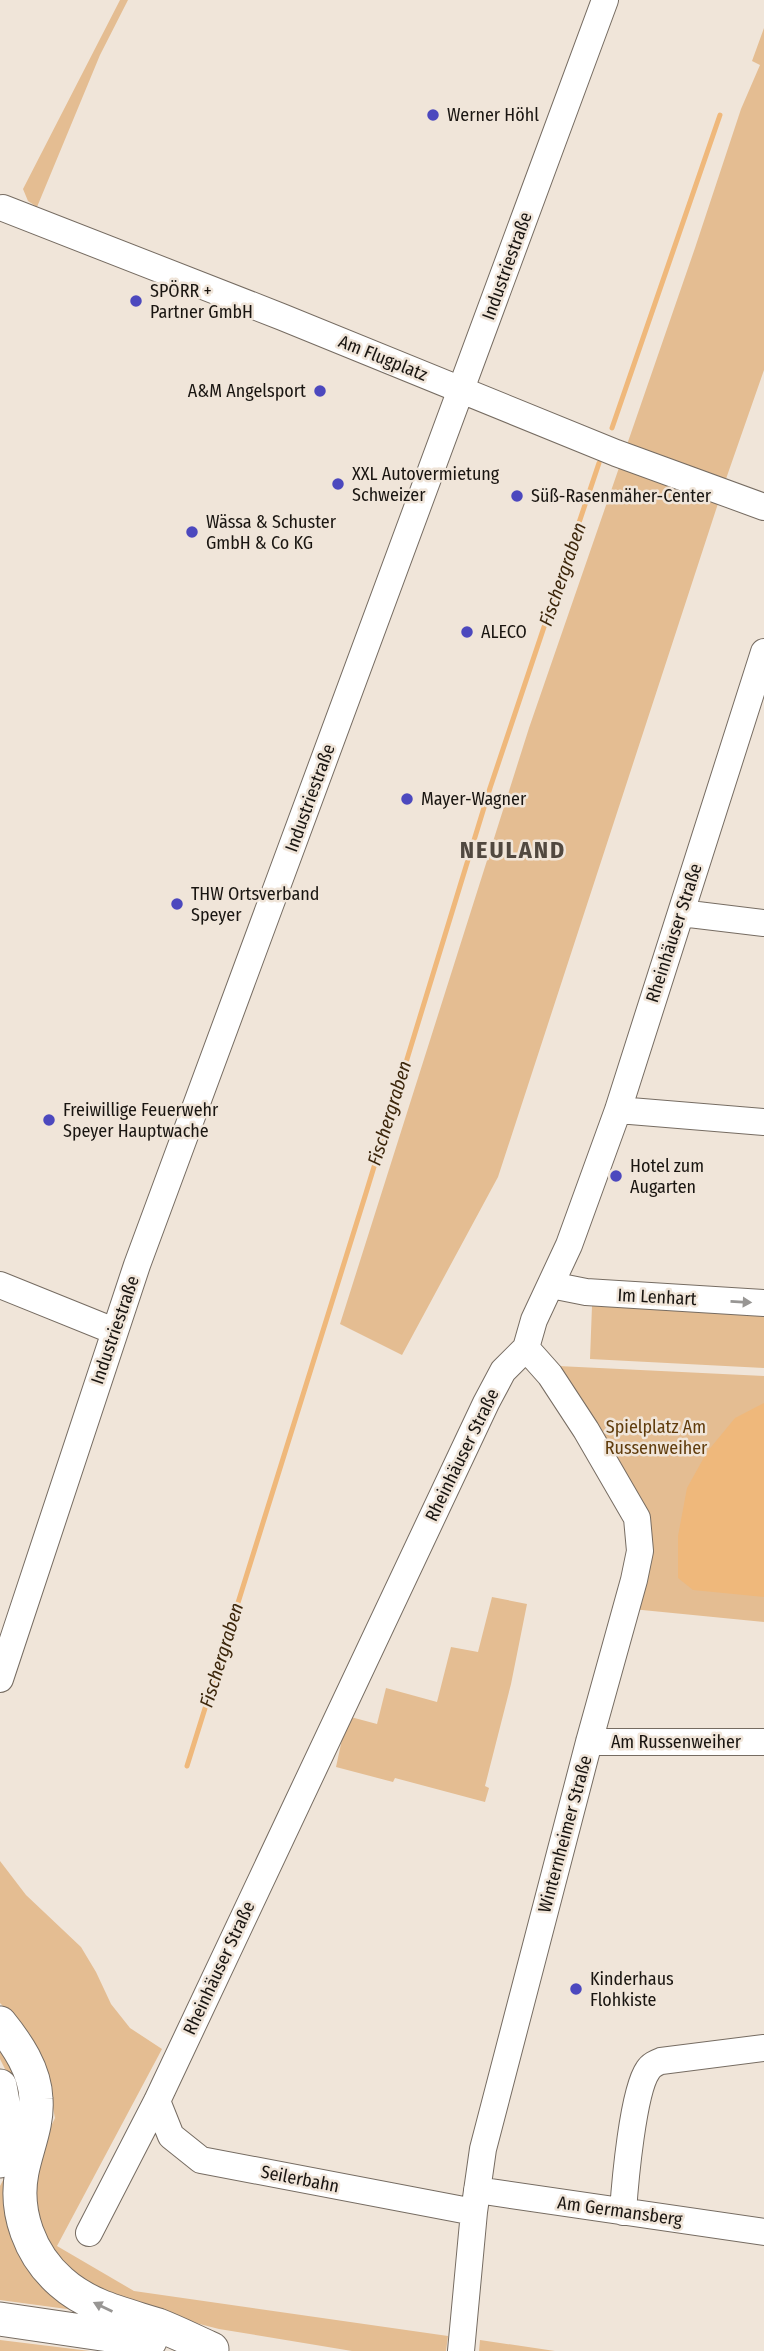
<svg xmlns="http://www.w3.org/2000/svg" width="764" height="2351" font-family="'Fira Sans Condensed',sans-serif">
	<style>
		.green { fill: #e4bd92 }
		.water { fill: #efb87b }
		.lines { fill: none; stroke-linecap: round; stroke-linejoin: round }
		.stream { stroke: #efb87b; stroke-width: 5 }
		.minor-casing { stroke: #766c62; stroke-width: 28 }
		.major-casing { stroke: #766c62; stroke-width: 35 }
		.minor { stroke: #fff; stroke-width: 26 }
		.major { stroke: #fff; stroke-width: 33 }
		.oneway { fill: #989694 }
		.poi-dot { fill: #4c48be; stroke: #f0e5d9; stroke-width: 2.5 }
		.labels { text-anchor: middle; stroke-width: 5; stroke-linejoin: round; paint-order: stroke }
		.poi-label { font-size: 18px; fill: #191511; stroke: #f0e5d9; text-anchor: start }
		.street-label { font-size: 18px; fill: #191511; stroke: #f0e5d9 }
		.park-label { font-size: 18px; fill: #603c0c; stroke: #f0e5d9 }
		.water-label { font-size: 19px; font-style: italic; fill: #3d270c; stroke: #f0e5d9 }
		.district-label { font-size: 24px; font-weight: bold; letter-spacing: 2px; fill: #51483f; stroke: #f0e5d9 }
	</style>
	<rect width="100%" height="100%" fill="#f0e5d9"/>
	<!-- green -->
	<path class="green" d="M120,0H128L100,55L37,207L28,201L23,189Z
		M764,28V370L727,476L498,1177L402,1355L340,1324L529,728L695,248L741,109L760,65L752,61Z
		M592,1306L764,1314V1368L590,1359Z
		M558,1366L764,1376V1622L632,1609C647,1567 659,1552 644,1508Z
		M492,1597L527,1604L511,1684L485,1786L489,1788L485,1802L395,1778L393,1782L336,1767L347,1716L377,1724L386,1688L437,1702L451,1647L478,1652Z
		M0,1861L26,1895L81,1947L96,1972L111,2004L130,2028L162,2049L57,2246L134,2291L448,2336L446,2351H352L219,2329L133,2307L67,2272L29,2213L40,2149L55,2118L46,2073L30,2034L0,2003Z
		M0,2046L18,2085L23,2108L10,2185L89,2312L0,2300V2186L10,2167L14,2087L0,2059Z
		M0,2340L90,2351H0Z
		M480,2340L555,2351H479Z"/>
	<!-- water -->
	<path class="water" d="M764,1403V1597L693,1590L678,1578V1536L687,1488L707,1452L735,1418Z"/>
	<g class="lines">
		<!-- stream -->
		<path class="stream" d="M612,428L720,115
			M187,1766L366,1193L490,788L599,463"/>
		<!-- minor casing -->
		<g class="minor-casing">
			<path id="minor" d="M3,208L282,317L616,453L764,507
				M681,913L764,923
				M618,1110L764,1122
				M0,1285L114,1331
				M551,1285L586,1292L764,1303
				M0,1679L137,1265L605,0
				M589,1742H764
				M157,2101L171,2136L201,2160L474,2212
				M477,2190L764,2232
				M623,2212C625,2182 633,2091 648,2070C651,2065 656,2063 661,2061L764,2048
				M89,2233L157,2101L486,1403L503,1371L526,1348L534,1320L569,1245L618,1110L764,652
				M461,2351L474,2212L483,2149L589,1742L634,1580L640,1551L637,1518L586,1430L550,1375L526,1348"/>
		</g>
		<!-- major casing -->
		<g class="major-casing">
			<path id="major" d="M0,2023C17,2044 35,2070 36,2099C38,2124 27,2147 22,2172C14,2212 30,2255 61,2282C89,2307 124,2314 158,2325C176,2332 194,2341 212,2349
				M0,2086L8,2130L0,2161
				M0,2319L150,2341"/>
		</g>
		<!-- minor -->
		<use href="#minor" class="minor"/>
		<!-- major -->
		<use href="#major" class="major"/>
	</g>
	<!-- one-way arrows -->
	<defs><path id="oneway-solid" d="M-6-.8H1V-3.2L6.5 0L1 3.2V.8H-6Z" transform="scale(1.75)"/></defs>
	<g class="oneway">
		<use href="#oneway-solid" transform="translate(741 1302) rotate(3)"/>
		<use href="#oneway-solid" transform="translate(103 2307) rotate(-154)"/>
	</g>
	<!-- markers -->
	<g class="poi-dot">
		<circle cx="433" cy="115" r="7"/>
		<circle cx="136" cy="301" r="7"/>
		<circle cx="320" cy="391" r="7"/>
		<circle cx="338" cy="484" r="7"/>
		<circle cx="517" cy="496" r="7"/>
		<circle cx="192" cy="532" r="7"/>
		<circle cx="467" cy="632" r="7"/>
		<circle cx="407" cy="799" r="7"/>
		<circle cx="177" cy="904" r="7"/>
		<circle cx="49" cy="1120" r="7"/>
		<circle cx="616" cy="1176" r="7"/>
		<circle cx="576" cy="1989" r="7"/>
	</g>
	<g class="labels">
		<!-- poi labels -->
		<g class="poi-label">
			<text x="447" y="121">Werner Höhl</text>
			<text x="150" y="297">SPÖRR +<tspan x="150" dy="21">Partner GmbH</tspan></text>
			<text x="306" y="397" text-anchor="end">A&amp;M Angelsport</text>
			<text x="352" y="480">XXL Autovermietung<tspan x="352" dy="21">Schweizer</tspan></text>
			<text x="531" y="502">Süß-Rasenmäher-Center</text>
			<text x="206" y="528">Wässa &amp; Schuster<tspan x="206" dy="21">GmbH &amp; Co KG</tspan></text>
			<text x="481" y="638">ALECO</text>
			<text x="421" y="805">Mayer-Wagner</text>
			<text x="191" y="900">THW Ortsverband<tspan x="191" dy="21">Speyer</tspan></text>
			<text x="63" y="1116">Freiwillige Feuerwehr<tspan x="63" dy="21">Speyer Hauptwache</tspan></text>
			<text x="630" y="1172">Hotel zum<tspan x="630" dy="21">Augarten</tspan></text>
			<text x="590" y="1985">Kinderhaus<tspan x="590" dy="21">Flohkiste</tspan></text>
		</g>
		<!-- street labels -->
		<g class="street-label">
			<text transform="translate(507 266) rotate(-70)" y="6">Industriestraße</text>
			<text transform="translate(383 358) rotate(22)" y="6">Am Flugplatz</text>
			<text transform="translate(310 798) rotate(-70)" y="6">Industriestraße</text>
			<text transform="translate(674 933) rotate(-72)" y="6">Rheinhäuser Straße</text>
			<text transform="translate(657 1297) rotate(3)" y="6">Im Lenhart</text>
			<text transform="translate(115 1330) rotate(-71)" y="6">Industriestraße</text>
			<text transform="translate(462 1455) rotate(-64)" y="6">Rheinhäuser Straße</text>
			<text x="676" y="1748">Am Russenweiher</text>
			<text transform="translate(565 1834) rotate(-75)" y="6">Winternheimer Straße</text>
			<text transform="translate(219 1968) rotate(-65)" y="6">Rheinhäuser Straße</text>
			<text transform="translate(300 2179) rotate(11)" y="6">Seilerbahn</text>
			<text transform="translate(620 2211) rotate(8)" y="6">Am Germansberg</text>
		</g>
		<!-- park labels -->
		<g class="park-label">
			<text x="656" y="1433">Spielplatz Am<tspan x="656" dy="21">Russenweiher</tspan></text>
		</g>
		<!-- water labels -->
		<g class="water-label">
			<text transform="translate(562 574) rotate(-71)" y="7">Fischergraben</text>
			<text transform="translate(389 1113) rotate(-73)" y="7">Fischergraben</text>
			<text transform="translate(221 1655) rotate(-73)" y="7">Fischergraben</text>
		</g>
		<!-- district labels -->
		<g class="district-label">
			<text x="513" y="858">NEULAND</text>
		</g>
	</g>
</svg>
